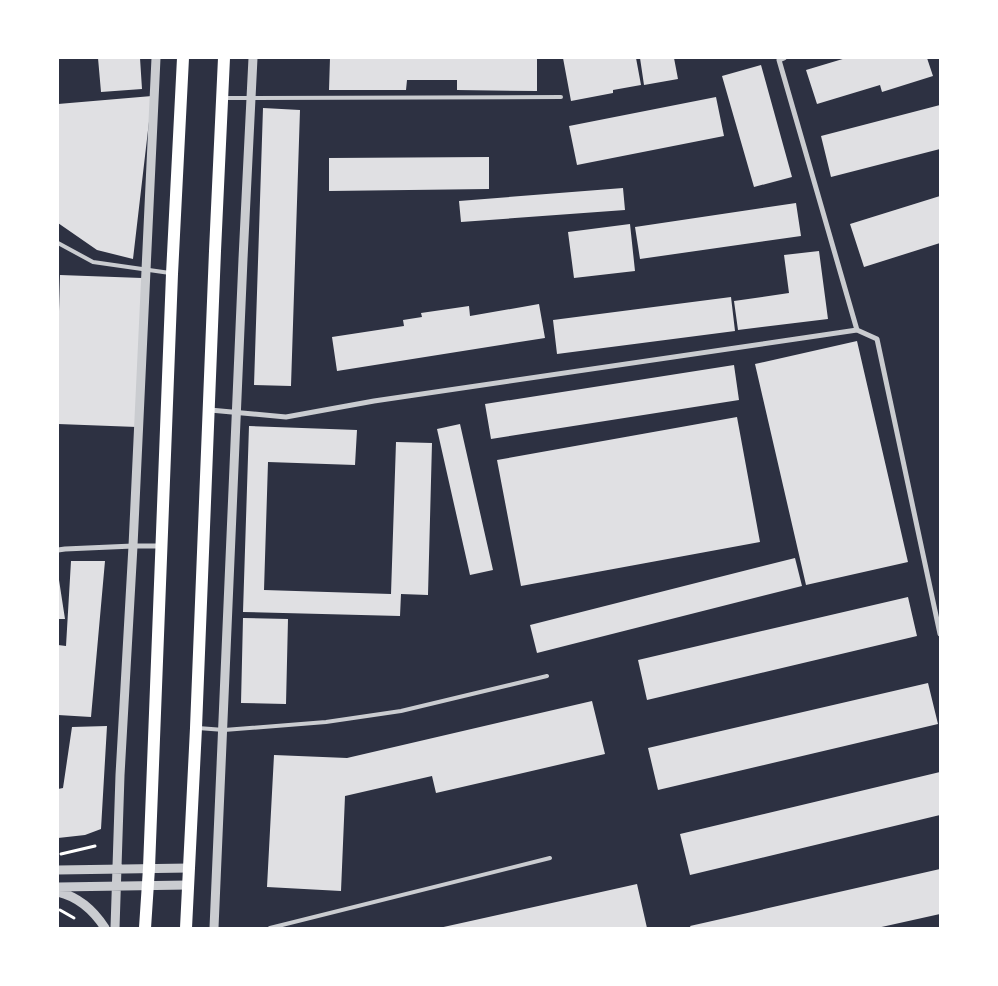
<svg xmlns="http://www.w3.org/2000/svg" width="998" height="986" font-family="Raleway,sans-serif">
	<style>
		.building { fill: #e0e0e3 }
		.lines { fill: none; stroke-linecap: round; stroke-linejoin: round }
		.path { stroke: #fff; stroke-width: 3 }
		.service { stroke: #caccd0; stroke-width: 4 }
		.minor { stroke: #caccd0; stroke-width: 5 }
		.tertiary { stroke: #caccd0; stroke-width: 9 }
		.primary { stroke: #fff; stroke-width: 12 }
	</style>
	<rect width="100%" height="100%" fill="#2d3142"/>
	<!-- building -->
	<path class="building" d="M98,58H140L142,89L101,92Z
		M330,58H537V91L457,90V80H407L406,90H329Z
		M563,58H636L641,85L613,90V93L571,101Z
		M640,58H674L678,79L644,85Z
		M846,58H927L933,76L882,92L880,85L817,104L806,70Z
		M761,65L792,177L754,187L722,76Z
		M152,96L133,259L97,250L58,223V104Z
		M716,97L724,136L577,165L569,126Z
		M940,105V149L831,177L821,136Z
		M263,108L300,110L291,386L254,385Z
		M489,157V189L329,191V158Z
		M623,188L625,210L461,222L459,201Z
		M940,196V243L864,267L850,224Z
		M796,203L801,236L640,259L635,227Z
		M630,224L635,271L574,278L568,232Z
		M819,251L828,319L738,330L734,301L789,293L784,255Z
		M60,275L142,278L137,427L58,424V311H59Z
		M731,297L735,331L557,354L553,320Z
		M539,304L545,338L337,371L332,337L404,326L403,320L422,317L421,313L469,306L470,316Z
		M857,341L908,562L806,585L755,364Z
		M734,365L739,400L491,439L485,404Z
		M737,417L760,542L521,586L497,460Z
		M460,424L493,570L470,575L437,429Z
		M249,426L357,430L355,465L268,462L264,590L391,594L396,442L432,443L428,595L401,594L400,616L243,612Z
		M795,558L802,586L537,653L530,625Z
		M71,561H105L91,717L58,715V645L66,646Z
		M58,580H59L65,619H58Z
		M908,597L917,636L647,700L638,660Z
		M243,618L288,619L286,704L241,703Z
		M928,683L938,724L658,790L648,748Z
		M592,701L605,754L436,793L432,776L345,796L341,891L267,887L274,755L347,758Z
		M107,726L101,829L85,835L58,838V789L63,788L72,727Z
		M940,772V815L690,875L680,834Z
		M940,869V914L877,928H691L690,926Z
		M637,884L647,928H439Z"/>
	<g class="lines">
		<!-- path -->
		<path class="path" d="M61,854L95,846
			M60,910L74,918"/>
		<!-- service -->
		<path class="service" d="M224,98L561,97
			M58,243L93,262L170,273
			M198,728L224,730L326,722L401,711L547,676
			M270,928L550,858"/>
		<!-- minor -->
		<path class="minor" d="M784,58L779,60L857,330
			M210,410L286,417L374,401L857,330L877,339L940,634
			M58,550L65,549L133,546H161"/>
		<!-- tertiary -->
		<path class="tertiary" d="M58,870L189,868
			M58,887L188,885
			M58,892C79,897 94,911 105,928
			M115,928L120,775L133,546L156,58
			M214,928L243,259L253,58"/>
		<!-- primary -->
		<path class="primary" d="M145,928L149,868L172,274L183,58
			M186,928L196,728L215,251L224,58"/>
	</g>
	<!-- border -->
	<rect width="998" height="986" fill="none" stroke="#ffffff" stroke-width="118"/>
</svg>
